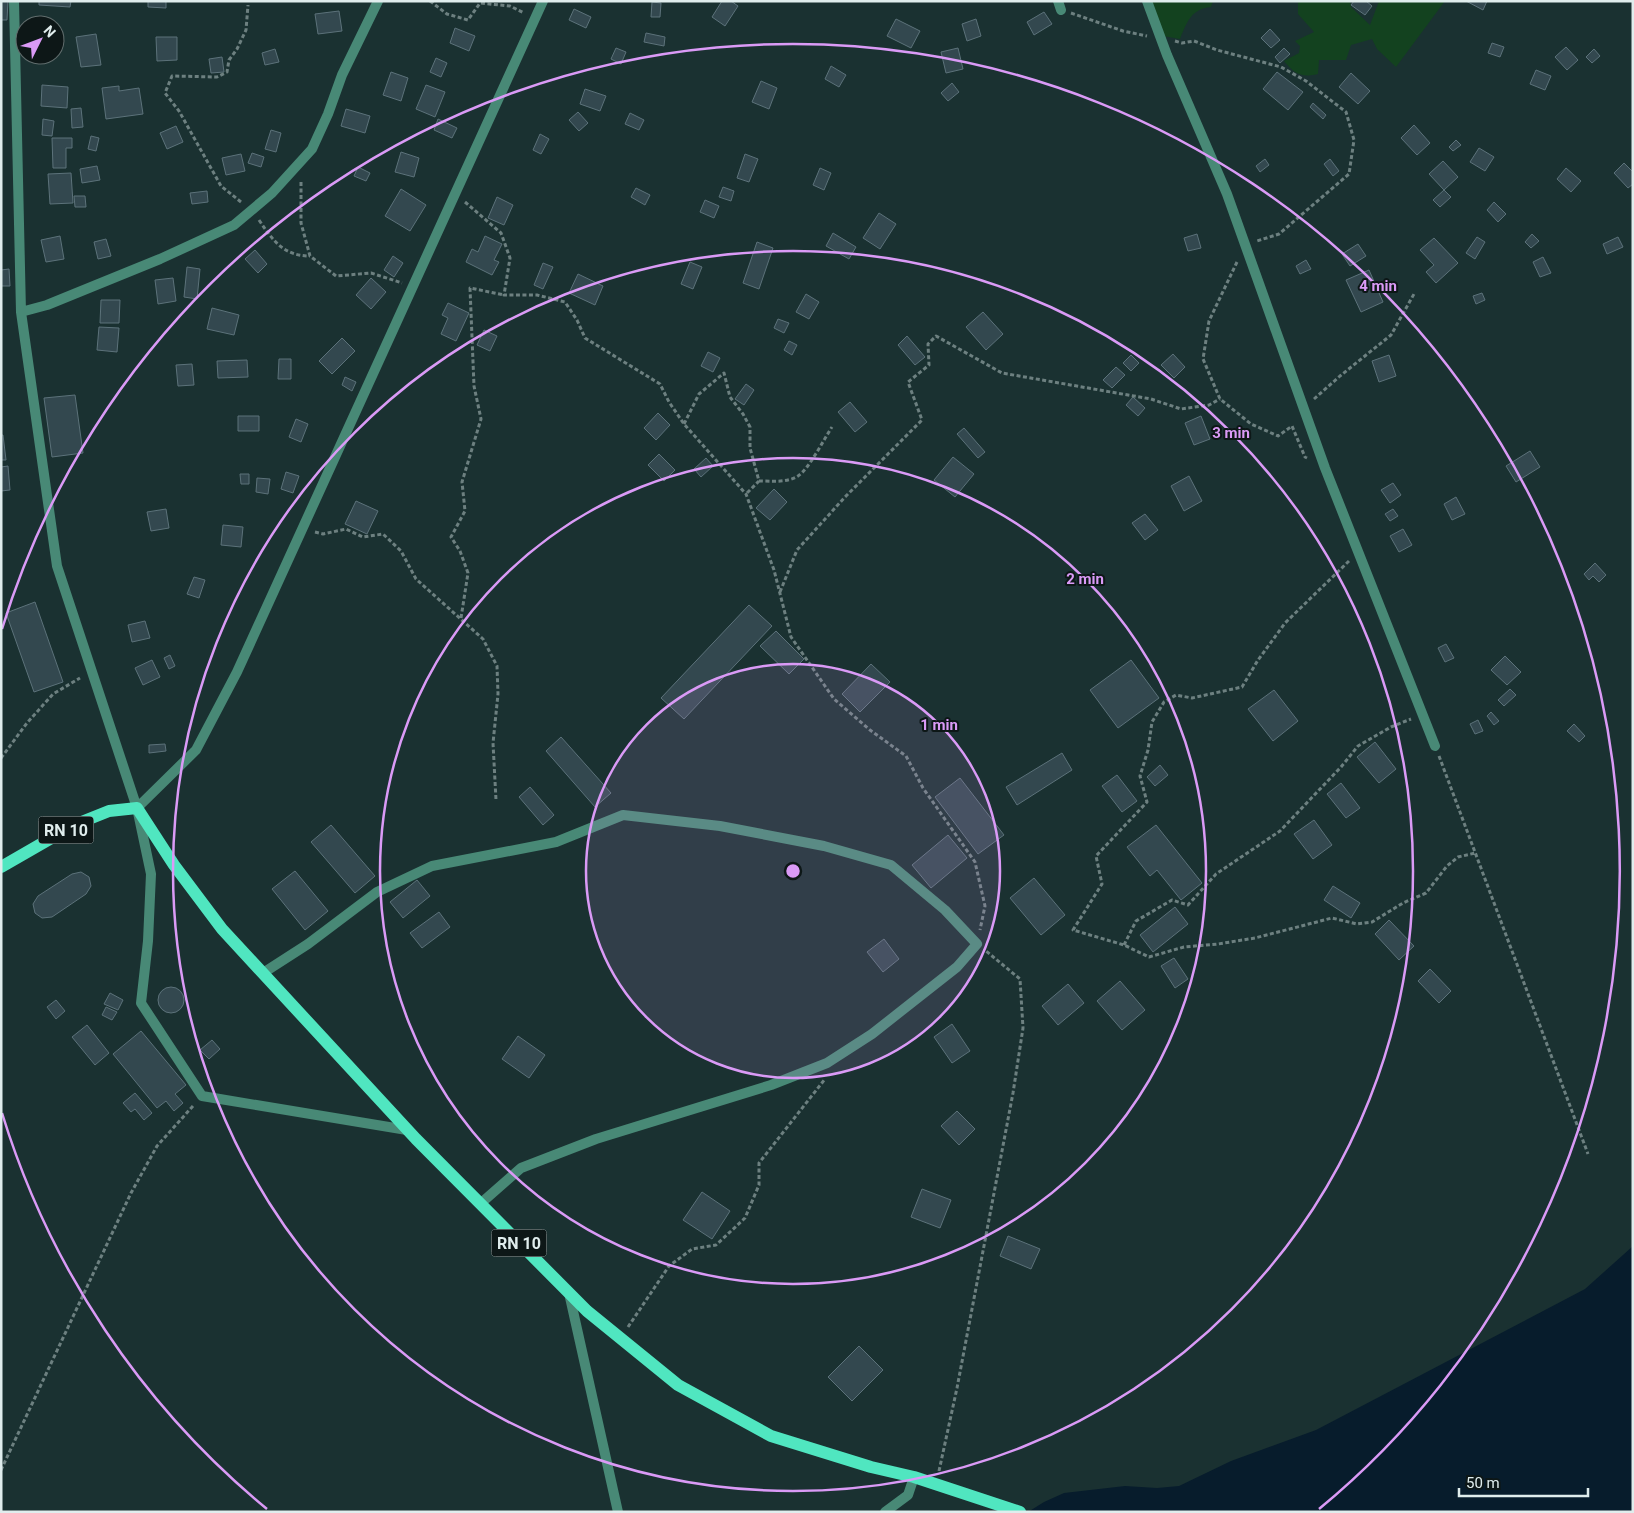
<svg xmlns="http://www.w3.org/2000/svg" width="1634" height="1513" font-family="Roboto,sans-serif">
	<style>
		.green { fill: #13421f }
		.water { fill: #071c2c }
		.building { fill: #33484f; stroke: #5c727a }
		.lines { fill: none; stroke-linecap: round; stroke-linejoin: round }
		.path { stroke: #6d8080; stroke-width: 3; stroke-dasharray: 4 2.5; stroke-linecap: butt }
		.minor { stroke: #488976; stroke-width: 10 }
		.primary { stroke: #50e6c0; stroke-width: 12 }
		.ring { fill: none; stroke: #da9af6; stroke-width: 2.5 }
		.labels { text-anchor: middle; stroke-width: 4; stroke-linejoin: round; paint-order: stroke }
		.shield { fill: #0d1717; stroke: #a1adad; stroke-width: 1 }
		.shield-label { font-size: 16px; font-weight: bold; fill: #e0eded }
		.centre { fill: #da9af6; stroke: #0d1717; stroke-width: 2.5 }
		.ring-label { font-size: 15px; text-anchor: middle; font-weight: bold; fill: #da9af6; stroke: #0d1717; stroke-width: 4; stroke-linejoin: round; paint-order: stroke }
	</style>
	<rect width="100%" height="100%" fill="#1a3131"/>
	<!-- green -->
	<path class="green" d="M1151,1H1213L1211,7C1191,9 1187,22 1180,39L1163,36Z
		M1298,1H1350L1351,7L1370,25L1379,1H1445L1396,67L1377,49L1372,39L1351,45L1346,60H1319L1318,74C1301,78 1295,74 1284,61L1299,53L1300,46L1295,41L1314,32L1298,14Z"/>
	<!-- water -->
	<path class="water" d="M1633,1246V1512H1028L1044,1502L1064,1493L1125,1486L1157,1488L1179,1486L1231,1461L1316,1430L1585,1289Z"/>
	<!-- building -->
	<path class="building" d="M1,1H8L7,20H1Z
		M39,1H71L70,7L39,5Z
		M148,1H166V8L148,7Z
		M722,1H731L738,6L725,26L712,17Z
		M1354,1H1366L1372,6L1365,15L1351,5Z
		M1466,1H1487L1483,10Z
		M652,2L661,3L660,17H651Z
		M574,9L591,17L586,28L569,20Z
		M339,11L342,31L318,34L315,14Z
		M1044,12L1052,24L1034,35L1027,22Z
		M896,19L920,31L911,48L887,36Z
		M976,19L981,36L967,41L962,24Z
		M455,28L475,36L469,51L450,43Z
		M1270,29L1280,40L1271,48L1261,38Z
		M646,33L665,37L664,46L644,42Z
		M96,34L101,65L81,67L76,37Z
		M156,37H177V60L157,61Z
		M1492,43L1504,47L1500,57L1488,53Z
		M1566,47L1578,60L1567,70L1555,57Z
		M616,48L626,52L621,64L611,59Z
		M958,48L963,69L946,73L941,52Z
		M1284,48L1290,54L1280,63L1275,57Z
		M275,49L279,62L265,65L262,53Z
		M1594,49L1600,56L1592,63L1586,57Z
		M222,57L224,72L211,73L209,59Z
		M436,58L447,63L441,77L430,72Z
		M831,66L846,75L839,87L825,79Z
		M1536,70L1551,76L1545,90L1530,84Z
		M391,72L408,78L401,101L383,95Z
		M1277,72L1303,92L1288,110L1263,89Z
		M1351,73L1370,91L1358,104L1339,87Z
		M761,81L777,88L769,109L752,102Z
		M952,83L959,92L948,101L941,93Z
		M42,85L68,87L67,108L41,106Z
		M426,85L445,92L435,117L416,109Z
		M119,86V91L139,88L143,114L106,119L102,88Z
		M585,89L606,96L600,111L580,104Z
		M1313,103L1326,115L1323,119L1310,107Z
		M81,108L83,127L72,128L71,109Z
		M346,109L370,116L365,133L341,126Z
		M578,112L588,123L579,131L569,120Z
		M630,113L644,120L639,130L625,124Z
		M43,119L54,121L52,136L42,135Z
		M438,119L457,128L452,138L434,130Z
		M1414,125L1430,143L1417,155L1401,138Z
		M176,126L183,142L167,149L160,133Z
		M271,130L281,133L276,152L265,149Z
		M540,134L549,139L541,154L533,150Z
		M91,136L99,138L96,151L88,149Z
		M52,138H72V148H66V168H53Z
		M1456,140L1461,145L1453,151L1449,147Z
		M1479,148L1494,157L1485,171L1470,162Z
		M401,152L419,158L414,177L395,172Z
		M252,153L264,157L261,167L248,163Z
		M241,154L245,171L226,175L222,158Z
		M745,154L758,159L749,182L737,178Z
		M1265,159L1269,165L1260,172L1256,166Z
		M1330,159L1339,171L1333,176L1324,164Z
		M1443,161L1458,177L1444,190L1429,174Z
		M1624,163L1633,172V184L1628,188L1614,173Z
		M97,166L100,180L82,183L80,169Z
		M358,167L370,173L366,181L354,176Z
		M820,168L831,173L824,190L813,185Z
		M1566,168L1581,181L1571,192L1557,179Z
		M71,173L73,203L50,204L48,174Z
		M723,187L734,191L731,201L719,197Z
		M636,188L650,195L645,205L631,197Z
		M401,189L426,205L410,231L385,216Z
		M1444,190L1451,197L1440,207L1433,200Z
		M207,191L208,202L192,204L190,193Z
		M74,196H85L86,207H75Z
		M497,197L513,205L504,225L488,218Z
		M705,200L719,206L714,218L700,212Z
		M1494,202L1506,214L1498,222L1487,210Z
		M879,213L896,224L880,249L863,238Z
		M833,233L856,247L849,259L826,246Z
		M1197,234L1201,248L1188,251L1184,238Z
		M1532,234L1539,241L1531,248L1525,242Z
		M60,236L64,259L46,262L41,240Z
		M485,236L502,244L494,260L499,262L492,275L466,262L472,249L478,252Z
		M1477,237L1485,242L1475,259L1466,253Z
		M1618,237L1623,247L1607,254L1603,244Z
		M1434,238L1458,263L1436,283L1426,272L1434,265L1420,250Z
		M106,239L111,256L98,259L94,242Z
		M757,242L773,248L759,289L743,283Z
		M1358,244L1366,256L1350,266L1342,254Z
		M255,250L267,264L258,273L245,259Z
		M393,256L403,263L394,277L384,270Z
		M1543,257L1551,273L1540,277L1533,262Z
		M1306,260L1311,269L1300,274L1296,266Z
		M690,262L702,267L693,289L681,284Z
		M543,263L553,267L543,289L534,285Z
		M187,267L200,269L197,299L184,297Z
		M9,269L10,286H1V270Z
		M1369,270L1383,302L1361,312L1346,280Z
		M578,274L603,286L595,305L569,293Z
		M173,278L176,301L158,304L155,280Z
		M371,278L386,292L371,309L356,295Z
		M1482,293L1485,300L1476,304L1473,296Z
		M806,294L819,302L809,319L796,312Z
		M101,300H120L119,323H100Z
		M448,303L469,313L456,341L441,334L448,318L442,315Z
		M212,308L239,315L234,335L207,329Z
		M983,312L1003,334L986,350L966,327Z
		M778,319L789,323L784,333L774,328Z
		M99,327L119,328L117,352L97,350Z
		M484,330L497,336L490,351L477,345Z
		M907,336L925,357L915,365L898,345Z
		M342,338L355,351L332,374L319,361Z
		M789,341L797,345L792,355L784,350Z
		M708,352L720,358L713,372L701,366Z
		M1173,354L1185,367L1174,378L1161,365Z
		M1131,355L1139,363L1131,371L1123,363Z
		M1389,355L1396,376L1379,382L1372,361Z
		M279,359H291V379H278Z
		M247,360L248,377L218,378L217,361Z
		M192,364L194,385L178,386L176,365Z
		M1116,367L1125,375L1112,388L1103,380Z
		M345,377L356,382L352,391L342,385Z
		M746,384L754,390L744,405L735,399Z
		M75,395L83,453L52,457L44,398Z
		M1133,397L1145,408L1138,416L1126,405Z
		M850,402L867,422L855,432L838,412Z
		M658,413L670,425L656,440L644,428Z
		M238,416H259V431H238Z
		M1201,416L1210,439L1194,445L1185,423Z
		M296,419L308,424L301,442L289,437Z
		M964,428L985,452L978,458L957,434Z
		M1,435H3L6,460H1Z
		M1530,451L1540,467L1516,482L1506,466Z
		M659,454L675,470L664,481L648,465Z
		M953,457L974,474L955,497L934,480Z
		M706,458L713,466L701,477L694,469Z
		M8,466L10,490L1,491V467Z
		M286,472L299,476L293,493L281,489Z
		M240,474H249V484H241Z
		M1189,476L1202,501L1184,511L1171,486Z
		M257,478L270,479L268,494L256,492Z
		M1393,483L1401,495L1390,503L1381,490Z
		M774,489L787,502L770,520L756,508Z
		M1456,497L1465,514L1452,520L1444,504Z
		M356,501L378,511L367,534L345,524Z
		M166,509L169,528L151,531L147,512Z
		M1393,509L1398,516L1390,521L1385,514Z
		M1145,514L1158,530L1145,540L1132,523Z
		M223,525L243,527L241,547L221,545Z
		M1403,529L1412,545L1399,552L1390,536Z
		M1595,563L1606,575L1599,582L1593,576L1589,580L1584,574Z
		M194,577L205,580L199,598L187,594Z
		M35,602L63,682L34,692L6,613Z
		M749,605L772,626L684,719L661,698Z
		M145,621L150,638L132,642L128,625Z
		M776,631L804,659L789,674L760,646Z
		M1446,644L1454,658L1445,662L1438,648Z
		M170,655L175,666L169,669L164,658Z
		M1505,656L1521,672L1507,685L1491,670Z
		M152,660L160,677L143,685L135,668Z
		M1131,660L1159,698L1118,728L1090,690Z
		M871,664L890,682L860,712L842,694Z
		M1510,689L1516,695L1504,706L1498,700Z
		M1274,690L1298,721L1273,741L1248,709Z
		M1491,712L1499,721L1494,725L1487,716Z
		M1478,720L1483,731L1475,734L1470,724Z
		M1574,724L1585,736L1579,742L1567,731Z
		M561,737L611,793L595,807L546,751Z
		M1375,742L1396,769L1379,783L1357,757Z
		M165,744L166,751L149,753V745Z
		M1062,753L1072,770L1017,805L1006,787Z
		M1160,765L1168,775L1155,786L1147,777Z
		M1117,775L1137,801L1122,812L1102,786Z
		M960,778L1004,835L978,854L935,797Z
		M1341,783L1360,808L1346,818L1327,794Z
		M530,787L554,815L543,825L519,797Z
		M1314,820L1332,845L1313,859L1294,834Z
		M331,825L375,876L355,893L311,842Z
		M1156,825L1202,883L1181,900L1157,870L1150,876L1127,847Z
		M948,835L967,858L931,888L912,865Z
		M295,871L328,911L305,930L272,889Z
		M81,872L89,877L91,886L86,894L52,917L42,918L35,913L33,904L38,896L72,874Z
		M1034,878L1065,915L1041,935L1010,898Z
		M417,880L430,896L403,918L390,902Z
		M1333,886L1360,903L1351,918L1324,900Z
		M1175,907L1188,924L1153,952L1140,935Z
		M439,912L450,927L422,948L410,933Z
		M1389,920L1414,946L1399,960L1375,934Z
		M884,939L899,959L883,972L867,952Z
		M1174,958L1188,979L1175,988L1161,966Z
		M1430,969L1451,991L1439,1003L1418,981Z
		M1120,981L1145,1010L1122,1030L1097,1001Z
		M1068,984L1084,1003L1058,1025L1042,1006Z
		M158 1000a13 13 0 1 1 26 0a13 13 0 1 1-26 0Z
		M110,993L123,1000L118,1010L104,1004Z
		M56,1000L65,1011L56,1019L47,1007Z
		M106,1007L117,1012L112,1020L102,1015Z
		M952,1024L970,1051L952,1063L934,1037Z
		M87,1025L109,1053L95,1065L72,1037Z
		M141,1031L186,1085L175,1094L183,1103L174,1111L166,1101L157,1108L113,1054Z
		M518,1036L545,1055L529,1078L502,1059Z
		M212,1040L220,1049L209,1059L200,1050Z
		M135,1093L152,1113L144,1120L135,1109L131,1112L123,1103Z
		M957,1111L975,1129L959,1145L941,1126Z
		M922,1189L951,1200L940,1228L911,1217Z
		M702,1192L730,1211L712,1239L683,1220Z
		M1008,1236L1040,1249L1031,1269L1000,1256Z
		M859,1346L883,1370L852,1401L828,1377Z"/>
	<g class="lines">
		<!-- path -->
		<path class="path" d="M430,1L447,14L468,20L480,3L510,6L524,13
			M1071,13L1123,31L1147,36
			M1175,41L1182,43L1194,41L1217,50L1281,67L1306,81L1346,112L1354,140L1349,174L1279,234L1257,241
			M301,182V223L310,256L336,276L371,273L402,283
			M241,202L221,186L179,111L165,93L172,76L217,77L227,72L229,60L237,49L246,30L248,5
			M465,202L501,233L510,258L504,295H537L565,302L577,320L585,338L660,384L669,402L684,424L746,494L774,570L791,637L834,699L870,730L906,756L923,788L975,862L985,906L980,930
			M259,220C273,241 284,256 310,256
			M1237,262L1209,321L1203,359L1220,399L1251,424L1278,436L1292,426L1305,457L1307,458
			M1314,399L1340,376L1391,335L1414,294
			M684,424L699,394L724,373L730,397L743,414L750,427V448L759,481L746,494
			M759,481C771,481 787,483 798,476C809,469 824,439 832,427
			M315,532L323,534L346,529L363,537L383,534L401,551L416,579L483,639L497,666L498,694L493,743L496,800
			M1349,561L1285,623L1258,660L1242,687L1192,698L1176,695L1164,702L1152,722L1148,750L1140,776L1147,802L1096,856L1102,884L1073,930L1124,945L1149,957L1184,947L1218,944L1255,938L1332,918L1357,924L1372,922L1403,903L1426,893L1447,866L1458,857L1475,853
			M780,592L797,550L845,497L922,420L908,382L929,365L928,344L936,336L1002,373L1151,399L1181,409L1209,405L1220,399
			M461,618L468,573L460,551L451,537L465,511L462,482L481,419L474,386L470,288L504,295
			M1439,756L1588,1154
			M1,758L27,723L53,694L80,678
			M1124,945L1136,921L1172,900L1188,905L1216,874L1280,831L1341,767L1358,746L1391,727L1411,719
			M628,1327L669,1266L692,1249L716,1245L745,1218L759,1185V1163L825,1079
			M1,1470L131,1193L157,1146L193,1106
			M939,1471L957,1388L1013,1093L1023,1028L1020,979L986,951"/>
		<!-- minor -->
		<path class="minor" d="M14,1L21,312L57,566L137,808L151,874L148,941L141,1003L202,1096L407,1130
			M1058,1L1061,10
			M1147,1L1167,55L1227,194L1325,468L1435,746
			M21,312L47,305L160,259L234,225L272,193L312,149L328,114L342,75L378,1
			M137,808L196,750L237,672L543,1
			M263,973L308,944L377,892L432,866L556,842L623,815L720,826L824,846L891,865L945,910L977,944L957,967L872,1034L827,1063L771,1085L596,1139L521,1168L480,1204
			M569,1293L618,1512
			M885,1512L908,1495L914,1477"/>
		<!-- primary -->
		<path class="primary" d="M1,867L74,825L109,811L137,808L174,865L222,929L416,1139L587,1311L678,1385L771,1436L871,1467L914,1477L1020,1512"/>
	</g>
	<!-- distance rings -->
	<circle cx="793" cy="871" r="207" fill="#da9af6" fill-opacity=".12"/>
	<g class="ring">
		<circle cx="793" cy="871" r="207"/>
		<circle cx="793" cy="871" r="413"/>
		<circle cx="793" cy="871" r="620"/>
		<path d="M267 1509A827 827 0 0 1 2 1113M2 629A827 827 0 1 1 1319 1509"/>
	</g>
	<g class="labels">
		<!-- shield labels -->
		<g class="shield">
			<rect x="38.5" y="816.5" width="55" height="27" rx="4"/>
			<rect x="491.5" y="1229.5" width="55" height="27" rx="4"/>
		</g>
		<g class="shield-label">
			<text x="66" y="836">RN 10</text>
			<text x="519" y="1249">RN 10</text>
		</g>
	</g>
	<circle cx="793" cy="871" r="8" class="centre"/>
	<g class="ring-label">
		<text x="1378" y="291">4 min</text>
		<text x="1231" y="438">3 min</text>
		<text x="1085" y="584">2 min</text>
		<text x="939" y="730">1 min</text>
	</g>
	<!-- border -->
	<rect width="1634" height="1513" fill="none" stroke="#e0eded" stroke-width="5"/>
	<!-- north arrow -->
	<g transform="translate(40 40) rotate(48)"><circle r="24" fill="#0d1717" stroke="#616d6d"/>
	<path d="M0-4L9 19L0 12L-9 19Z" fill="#da9af6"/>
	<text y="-8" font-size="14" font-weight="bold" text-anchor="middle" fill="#e0eded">N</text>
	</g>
	<!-- scale -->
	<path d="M1459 1488v8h129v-8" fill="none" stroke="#e0eded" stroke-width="2.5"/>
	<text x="1466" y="1488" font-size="15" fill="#e0eded" stroke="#0d1717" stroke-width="4" paint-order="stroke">50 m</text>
</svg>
